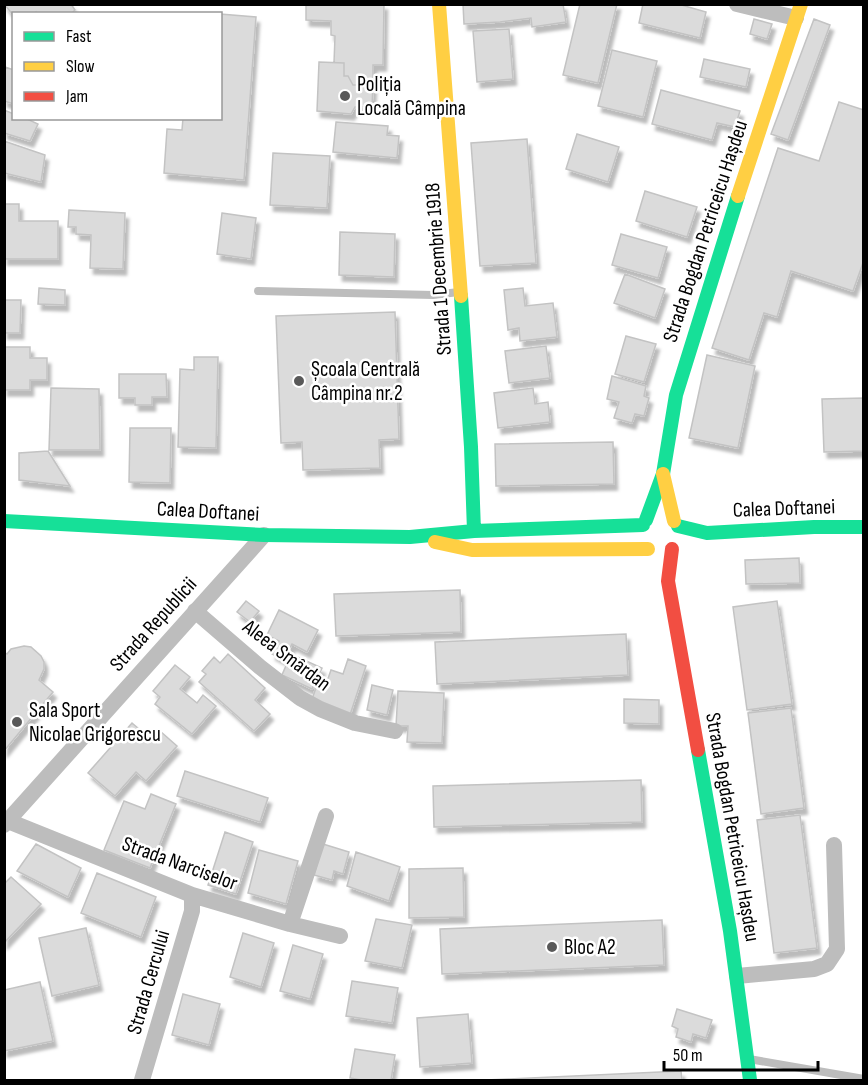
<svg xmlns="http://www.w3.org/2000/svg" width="868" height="1085" font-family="'Sofia Sans Condensed',sans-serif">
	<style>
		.building { fill: #dbdbdb; stroke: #c3c3c3; stroke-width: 1.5; filter: url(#shadow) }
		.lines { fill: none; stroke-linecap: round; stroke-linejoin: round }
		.lane { stroke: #bdbdbd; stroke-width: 8 }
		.street { stroke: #bdbdbd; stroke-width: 16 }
		.fast { stroke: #16e098; stroke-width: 14 }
		.slow { stroke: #ffcf43; stroke-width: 14 }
		.jam { stroke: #f24e42; stroke-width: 14 }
		.poi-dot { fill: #595959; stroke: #fff; stroke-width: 2 }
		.labels { text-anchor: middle; stroke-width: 5; stroke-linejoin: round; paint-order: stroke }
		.poi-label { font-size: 21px; fill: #000; stroke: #fff; text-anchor: start }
		.street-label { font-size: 21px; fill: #000; stroke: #fff }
	</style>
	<defs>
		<filter id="shadow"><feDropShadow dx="3.5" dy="6" stdDeviation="1.5" flood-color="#0004"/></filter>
	</defs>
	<rect width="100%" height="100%" fill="#fff"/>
	<!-- building -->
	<path class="building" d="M4,4H71L75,10L71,14H37L36,12L34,14H14V16Z
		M306,4H384L383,65H373V85H353L348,76H344V63H334L335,36L331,35V21L306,20Z
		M463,4H563L566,22L532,27L531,18L500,22L464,24Z
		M580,4H617L598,83L563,75Z
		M643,4H678L706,12L700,38L639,23Z
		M220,14L256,17L244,180L164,173L167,129L182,130L183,118H220Z
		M754,19L772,24L767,39L750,34Z
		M814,19L830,25L788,140L771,134Z
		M509,29L513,79L477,82L473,31Z
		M612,50L657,61L643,117L598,106Z
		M704,59L750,69L746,87L700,77Z
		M319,62L344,63V76H348L353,85H373L372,107H355L351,114L317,111Z
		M5,67L14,70V104L4,101Z
		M661,90L740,111L735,127L717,123L712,140L652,124Z
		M839,102L864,110V260L853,291L791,271L777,317L764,313L749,360L712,348L778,148L819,161Z
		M4,110L14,114V118H25L38,124L30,141L4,133Z
		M336,122L388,126L387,135L399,136L397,158L333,152Z
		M577,134L619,147L608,182L566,169Z
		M527,139L536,263L480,266L471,143Z
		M4,141L45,155L41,182L4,173Z
		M273,153L330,156L327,208L270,205Z
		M645,191L697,207L687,237L636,221Z
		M4,204H19V221H58V259H4Z
		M69,210L125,213L123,269L90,268L91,235L76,234V227H68Z
		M222,213L256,218L251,259L217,254Z
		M340,232L395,234L394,277L339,275Z
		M621,234L667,247L658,278L612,265Z
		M625,274L665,289L655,318L614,303Z
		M39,288L65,290V305L38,304Z
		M523,288L525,306L553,303L557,337L520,341L519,328L508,330L504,290Z
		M4,300H21L20,333H4Z
		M395,312L399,439L379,440L380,468L303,470L302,442L281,443L276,316Z
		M626,336L656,344L644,382L615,374Z
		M546,346L550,378L509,383L505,351Z
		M4,347H30V358H47V380H30V390H4Z
		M707,355L755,366L738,448L689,438Z
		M194,357H218L216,448L178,447L180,369L194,370Z
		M119,374H166L167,397H152V405H135V398H119Z
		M612,376L646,386L644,396L649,398L644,416L635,414L632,423L614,418L619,402L607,399Z
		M51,388L99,389L100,450H49Z
		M533,388L535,404L548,402L550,422L498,428L494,393Z
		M864,398V451L824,452L822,399Z
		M130,428H171L170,483L129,482Z
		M613,442L614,484L496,486L495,444Z
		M48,451L70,486L19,480V453Z
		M799,558L800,583L746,584L745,560Z
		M460,590L461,632L336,636L334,594Z
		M246,601L259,611L250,622L237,612Z
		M777,601L792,704L747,710L733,607Z
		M279,610L318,630L307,652L292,644L284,660L272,654L279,641L267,635Z
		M626,634L628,675L437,684L435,642Z
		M24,646L31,647L41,656L44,662V669L39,680L53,692L4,751V652L7,654L11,649Z
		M228,654L265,688L255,700L270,714L254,731L199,682L206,674L202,671L214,657L220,663Z
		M291,654L322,668L312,689L282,675Z
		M348,659L366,666L350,715L311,702L317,685L325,687L331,670L343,674Z
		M175,665L190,677L180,689L197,703L203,695L216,706L192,734L155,704L160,697L153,691Z
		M372,685L393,690L387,715L367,710Z
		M398,691L444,693L442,743L407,742L408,726H396Z
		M624,699L659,700V724L624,723Z
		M791,708L804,808L761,814L748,713Z
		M132,723L152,740L160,731L177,746L146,781L136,772L115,796L88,773Z
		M185,771L268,798L260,822L177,796Z
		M641,780L642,822L434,827L433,786Z
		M151,794L176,804L150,868L104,850L124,801L145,809Z
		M800,815L817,948L774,953L757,820Z
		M225,832L253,842L236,894L208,885Z
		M36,844L81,868L68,897L17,871Z
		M323,844L349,852L343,874L334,871L332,880L314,875Z
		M259,850L298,861L286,904L248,893Z
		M356,852L400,867L389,901L347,886Z
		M463,868L464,917L409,918V869Z
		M97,873L156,897L141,937L81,913Z
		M11,877L41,904L4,943V884Z
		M376,919L412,925L402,968L365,961Z
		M662,920L664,965L442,974L440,929Z
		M86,928L99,985L52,996L39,938Z
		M243,933L274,943L261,987L230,977Z
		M293,945L323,954L310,999L280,991Z
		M352,981L398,988L392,1023L346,1016Z
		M40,982L53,1041L4,1051V990Z
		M183,994L220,1004L209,1045L172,1035Z
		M677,1009L712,1020L706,1038L693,1034L691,1042L676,1037L678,1029L672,1026Z
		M468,1014L472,1063L420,1067L417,1018Z
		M355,1049L395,1055L391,1080H362L350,1078Z
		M681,1071L682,1080H486Z"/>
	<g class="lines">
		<!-- lane -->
		<path class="lane" d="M258,291L433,295L459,292
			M749,1059L864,1079"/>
		<!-- street -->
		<path class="street" d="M737,4L796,18
			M195,611L260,667L300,698L320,709L355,723L395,731
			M8,821L192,895L290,924L340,936
			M4,825L264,535
			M290,924L326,816
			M737,976L814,969L827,964L837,949L834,845
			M142,1080L192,911V895"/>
		<!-- fast -->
		<path class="fast" d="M461,296L471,447L474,531
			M646,520L663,474L676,395L738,196
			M4,521L264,535L410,537L474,531L643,525
			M678,526L707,533L814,527H864
			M698,750L730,931L750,1080"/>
		<!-- slow -->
		<path class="slow" d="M439,4L461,296
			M738,196L801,4
			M663,474L674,521
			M435,542L472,550L648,549"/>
		<!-- jam -->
		<path class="jam" d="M672,549L668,581L698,750"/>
	</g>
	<!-- markers -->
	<g class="poi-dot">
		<circle cx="345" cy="96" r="6"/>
		<circle cx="299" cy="381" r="6"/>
		<circle cx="17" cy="722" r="6"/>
		<circle cx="552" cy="947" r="6"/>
	</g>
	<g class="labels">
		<!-- poi labels -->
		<g class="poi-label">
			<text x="357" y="91">Poliția<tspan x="357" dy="24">Locală Câmpina</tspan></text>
			<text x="311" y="376">Școala Centrală<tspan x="311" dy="24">Câmpina nr.2</tspan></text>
			<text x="29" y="717">Sala Sport<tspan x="29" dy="24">Nicolae Grigorescu</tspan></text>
			<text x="564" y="954">Bloc A2</text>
		</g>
		<!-- street labels -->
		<g class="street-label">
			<text transform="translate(705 231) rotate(-72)" y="7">Strada Bogdan Petriceicu Hașdeu</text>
			<text transform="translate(438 269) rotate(-94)" y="7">Strada 1 Decembrie 1918</text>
			<text transform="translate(784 508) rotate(-2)" y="7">Calea Doftanei</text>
			<text transform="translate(208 511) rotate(3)" y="7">Calea Doftanei</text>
			<text transform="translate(153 624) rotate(-48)" y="7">Strada Republicii</text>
			<text transform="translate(287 655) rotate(37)" y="7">Aleea Smârdan</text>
			<text transform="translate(733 827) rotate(80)" y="7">Strada Bogdan Petriceicu Hașdeu</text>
			<text transform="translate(180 863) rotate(20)" y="7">Strada Narciselor</text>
			<text transform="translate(148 982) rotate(-74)" y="7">Strada Cercului</text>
		</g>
	</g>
	<!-- border -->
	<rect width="868" height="1085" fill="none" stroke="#000000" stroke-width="12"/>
	<!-- legend -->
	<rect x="12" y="12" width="210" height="108" fill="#ffffff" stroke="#999999" stroke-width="1.5"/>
	<rect x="24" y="32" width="30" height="9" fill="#16e098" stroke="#999999" stroke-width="1.5"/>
	<text x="66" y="42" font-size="18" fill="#000000">Fast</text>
	<rect x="24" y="62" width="30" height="9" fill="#ffcf43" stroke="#999999" stroke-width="1.5"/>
	<text x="66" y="72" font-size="18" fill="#000000">Slow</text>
	<rect x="24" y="92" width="30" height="9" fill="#f24e42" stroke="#999999" stroke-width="1.5"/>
	<text x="66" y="102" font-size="18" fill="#000000">Jam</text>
	<!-- scale -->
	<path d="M664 1061v9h154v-9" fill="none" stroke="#000000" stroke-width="3"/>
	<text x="673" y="1061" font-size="18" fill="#000000" stroke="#ffffff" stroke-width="4.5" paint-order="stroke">50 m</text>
</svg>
